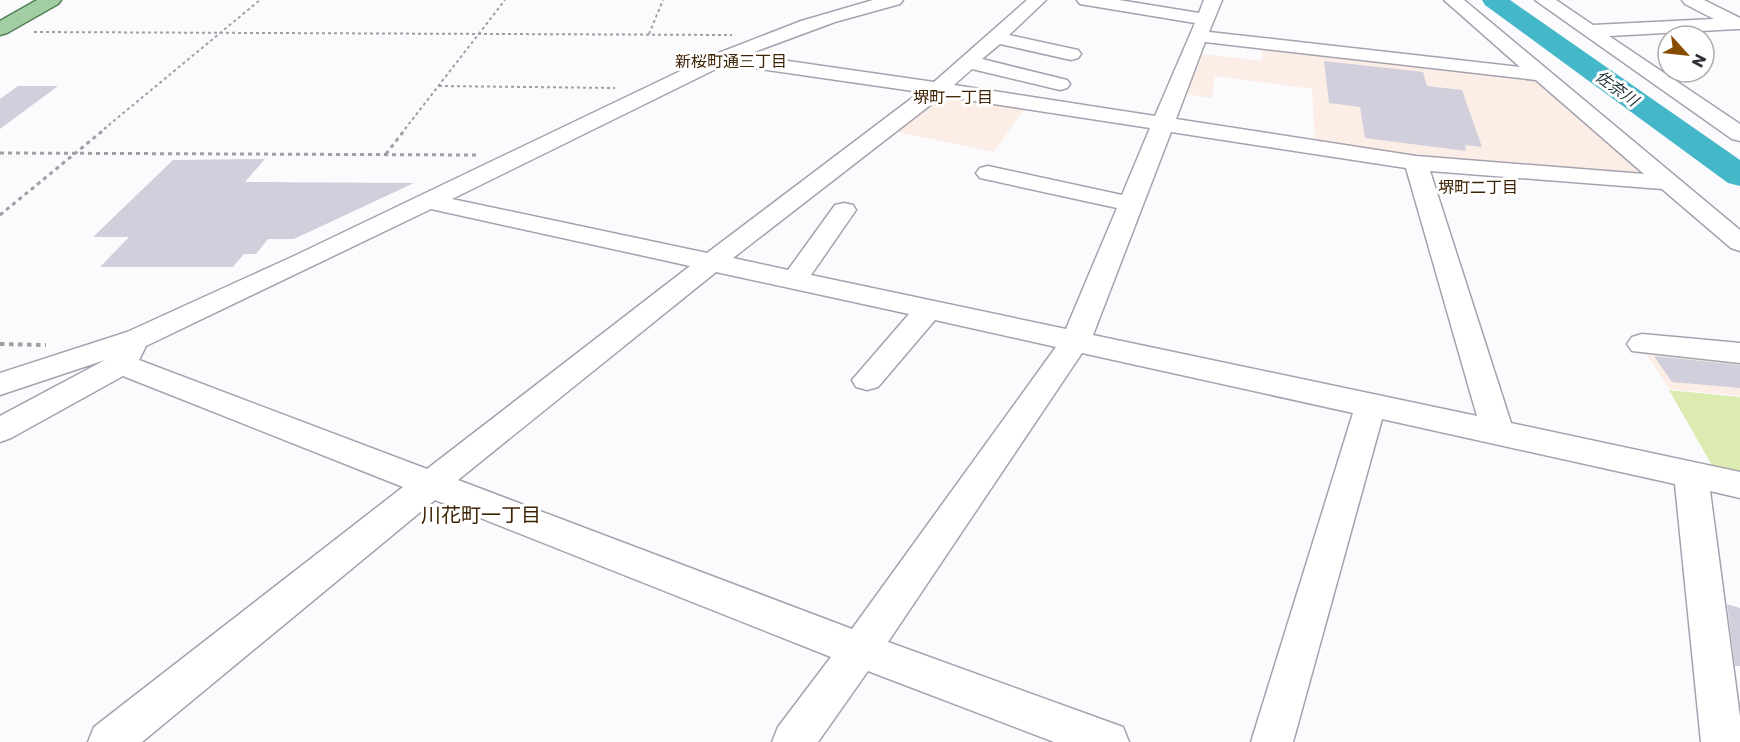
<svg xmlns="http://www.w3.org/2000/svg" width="1740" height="742" font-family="Poppins,'Noto Sans JP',sans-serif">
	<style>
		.industrial { fill: #fceee7 }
		.green { fill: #dcecb0 }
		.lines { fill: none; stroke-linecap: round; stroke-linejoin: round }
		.river { fill: #44b7c9; fill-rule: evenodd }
		.building { fill: #d1cfdc }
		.minor-casing { stroke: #a4a2ae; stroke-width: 3 }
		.major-casing { stroke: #538156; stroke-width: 3 }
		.path-far2 { stroke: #a0a0a4; stroke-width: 2; stroke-dasharray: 3 3; stroke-linecap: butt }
		.path-far1 { stroke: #a0a0a4; stroke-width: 3; stroke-dasharray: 4 4; stroke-linecap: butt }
		.path { stroke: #a0a0a4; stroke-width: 4; stroke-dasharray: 4.5 4.5; stroke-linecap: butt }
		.minor { fill: #fff; fill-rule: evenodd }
		.major { fill: #a3cea4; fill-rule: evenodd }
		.labels { text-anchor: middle; stroke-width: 6; stroke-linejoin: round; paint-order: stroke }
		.far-neighbourhood-label { font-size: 16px; fill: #3e2304; stroke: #fff }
		.far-water-label { font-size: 16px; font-style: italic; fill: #1a2f32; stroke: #fff }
		.neighbourhood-label { font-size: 20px; fill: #3e2304; stroke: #fff }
	</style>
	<rect width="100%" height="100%" fill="#fbfbfe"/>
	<!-- industrial -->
	<path class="industrial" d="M1262,46L1536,77L1651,178L1405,157L1315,143L1312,89L1215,76L1212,98L1185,94L1203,54L1262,61Z
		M945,94L1026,107L994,152L892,131L936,97Z
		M1642,347L1740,356V396L1669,389Z"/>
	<!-- green -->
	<path class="green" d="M1669,390L1740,397V475L1714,469Z"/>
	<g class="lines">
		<!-- river -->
		<path class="river" d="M1482,0H1510L1740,160V186L1728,183L1485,5Z"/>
	</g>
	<!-- building -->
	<path class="building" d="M1324,61L1423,72L1427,86L1462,90L1482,147L1465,145L1466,151L1365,138L1360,107L1329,103Z
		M18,86H58L0,129V99Z
		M265,159L245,182L414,183L294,239H268L256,254H244L233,267H100L129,237H93L173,160Z
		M1654,356L1740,365V388L1672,382Z
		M1727,604L1740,608V666H1735Z"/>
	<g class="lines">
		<!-- minor casing -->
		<g class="minor-casing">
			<path id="minor" d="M873,0H903L900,4L835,22L746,55L934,82L1027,0H1046L1009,35L1078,50L1081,54L1078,58L1071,60L1000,44L982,59L1067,80L1070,84L1067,88L1060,90L972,69L954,85L1155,116L1195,23L1086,5L1080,4L1077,0H1119L1199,13L1204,0H1222L1209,32L1520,67L1444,0H1464L1740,230V251L1731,248L1662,189L1430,171L1511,423L1740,472V498L1710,491L1740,717V742H1701L1675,484L1382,419L1293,742H1251L1353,413L1082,353L888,642L1123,727L1129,742H1054L868,671L818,742H772L778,727L831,657L435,500L142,742H88L94,727L403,487L123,376L11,438L0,442V416L105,360L0,395V373L127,332L294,256L716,54L801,21ZM1205,42L1536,80L1644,174L1416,156L1176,119ZM726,64L920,92L707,253L452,199ZM942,96L1150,128L1122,195L988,166L980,168L976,173L980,178L1117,208L1066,329L811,275L856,210L853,205L844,203L835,205L788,270L733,258ZM1171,132L1406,168L1477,416L1093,335ZM431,209L690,266L427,469L139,360L146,346ZM716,272L909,314L852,380L856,387L867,390L878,387L935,320L1056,347L852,629L458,480Z
				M1535,0H1556L1593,25L1714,19L1685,4L1682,0H1704L1740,18V29H1737L1609,36L1740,124V141L1732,139Z
				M1642,334L1740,343V363L1632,351L1627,344L1632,337Z"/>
		</g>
		<!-- major casing -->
		<g class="major-casing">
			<path id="major" d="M37,0H61L58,4L7,33L0,35V21Z"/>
		</g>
		<!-- path-far2 -->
		<path class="path-far2" d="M34,32L732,35
			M649,34L663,0
			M439,86L615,88
			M104,129L260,0
			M405,129L505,0"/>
		<!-- path-far1 -->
		<path class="path-far1" d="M0,153L477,155
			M386,154L406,128
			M0,215L106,128"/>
		<!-- path -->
		<path class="path" d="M0,344L46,345"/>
		<!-- minor -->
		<use href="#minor" class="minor"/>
		<!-- major -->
		<use href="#major" class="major"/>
	</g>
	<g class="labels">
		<!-- far-neighbourhood labels -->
		<g class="far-neighbourhood-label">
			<text x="731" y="67">新桜町通三丁目</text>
			<text x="953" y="103">堺町一丁目</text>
			<text x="1478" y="193">堺町二丁目</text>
		</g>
		<!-- far-water labels -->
		<g class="far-water-label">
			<text transform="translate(1617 88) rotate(36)" y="6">佐奈川</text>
		</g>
		<!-- neighbourhood labels -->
		<g class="neighbourhood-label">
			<text x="481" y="522">川花町一丁目</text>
		</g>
	</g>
	<!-- north arrow -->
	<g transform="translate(1686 54) rotate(117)"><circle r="28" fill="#ffffff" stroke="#acacae" stroke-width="1.5"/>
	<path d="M0-4.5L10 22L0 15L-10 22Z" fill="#874e02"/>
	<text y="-9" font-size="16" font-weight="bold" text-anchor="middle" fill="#303035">N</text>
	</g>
</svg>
